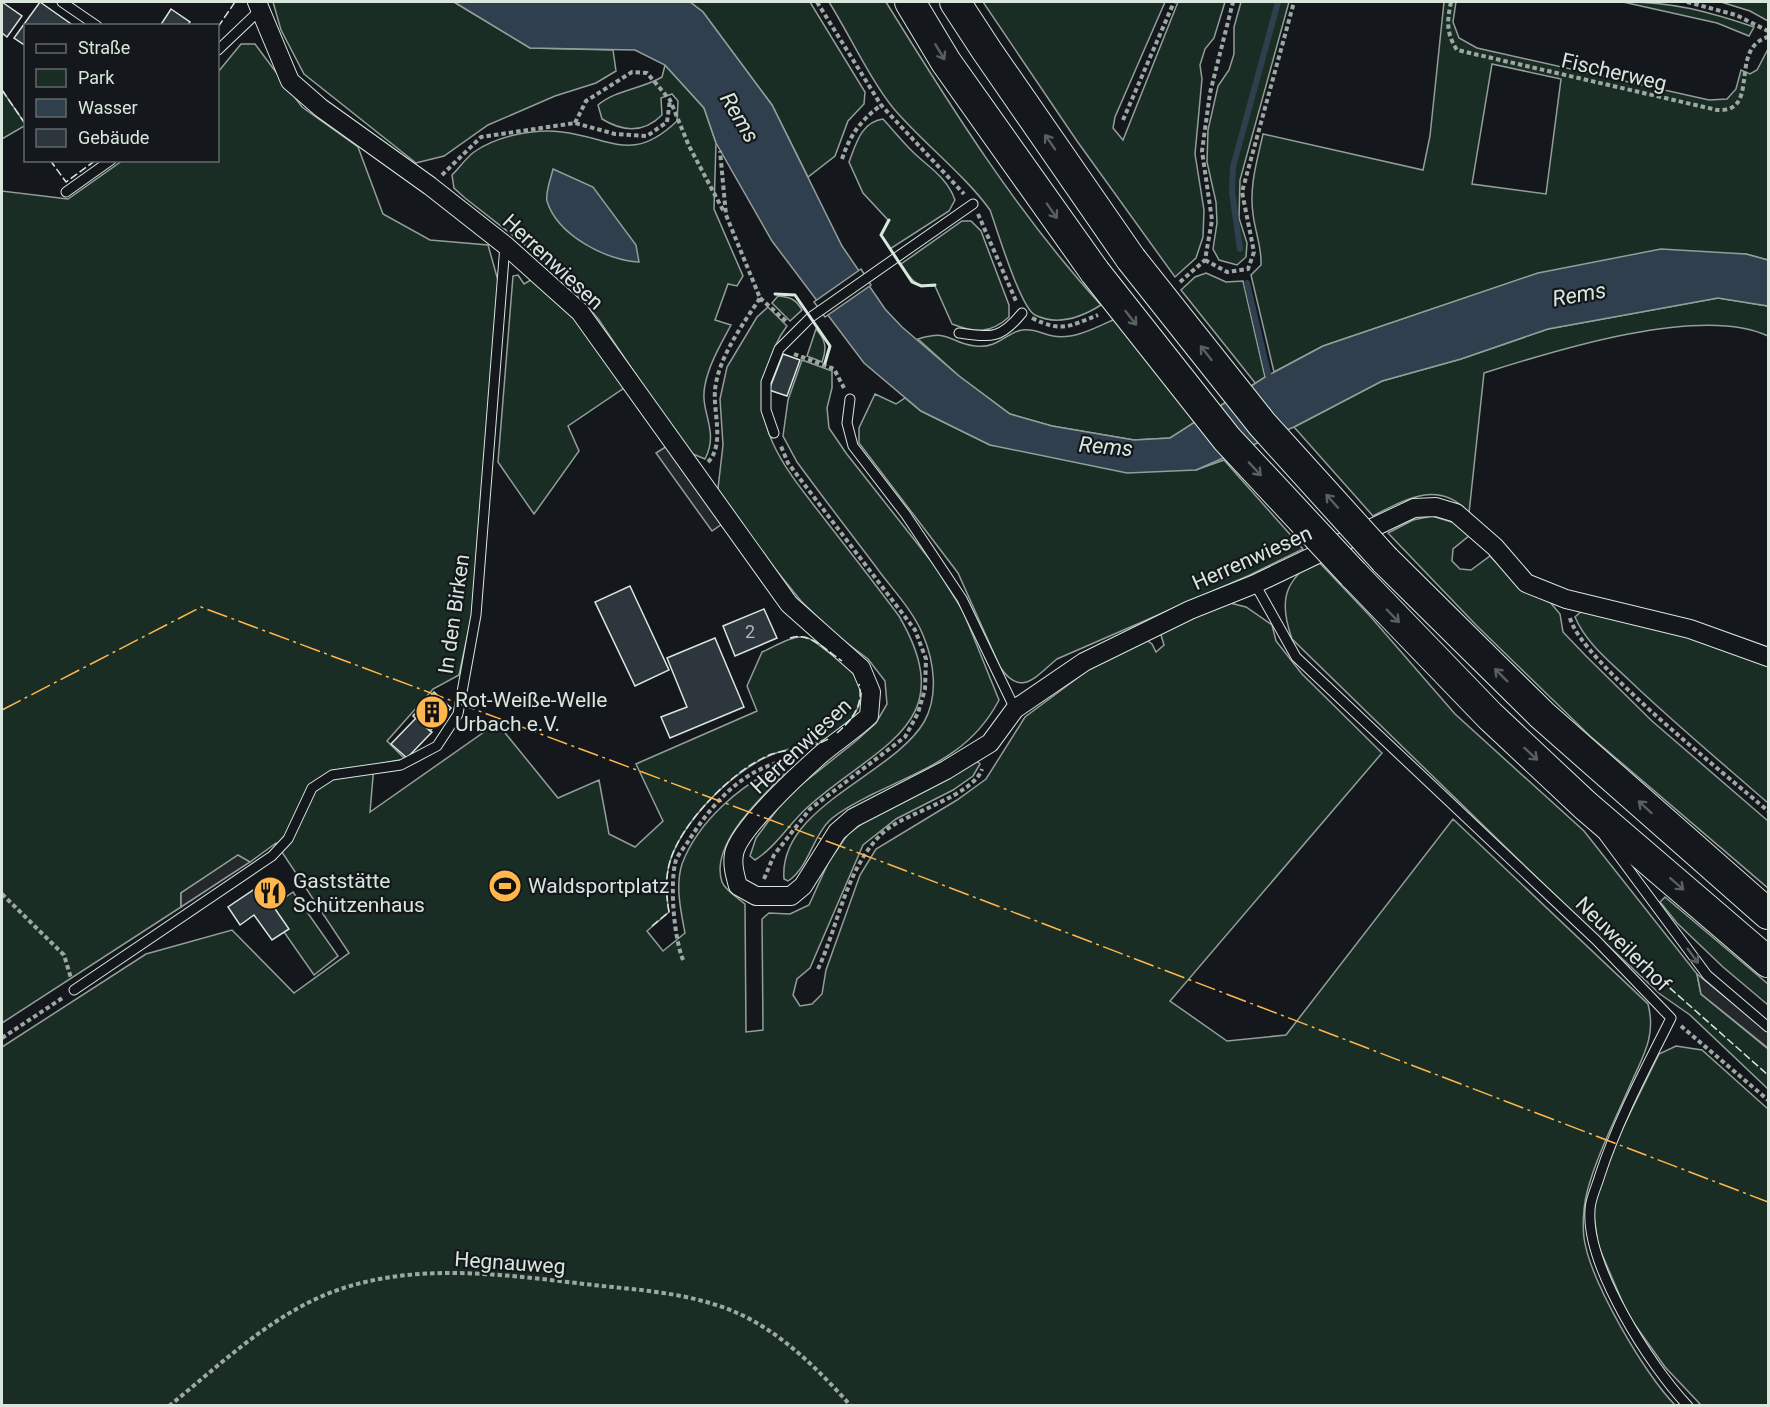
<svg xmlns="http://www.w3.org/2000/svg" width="1770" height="1407" font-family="Roboto,sans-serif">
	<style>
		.green { fill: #1a2d24; stroke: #939e99; stroke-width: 1.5; fill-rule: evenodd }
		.parking { fill: #24282b; stroke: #939e99; stroke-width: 1.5 }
		.water { fill: #2f3f4d; stroke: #939e99; stroke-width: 1.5 }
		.pier { fill: #14181c; stroke: #939e99; stroke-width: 1.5 }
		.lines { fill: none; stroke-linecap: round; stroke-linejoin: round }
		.stream { stroke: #2f3f4d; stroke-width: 6 }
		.building { fill: #2c363c; stroke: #d8e6dc; stroke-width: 1.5 }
		.service-casing { stroke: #d8e6dc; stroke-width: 11 }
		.minor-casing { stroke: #d8e6dc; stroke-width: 20 }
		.trunk-casing { stroke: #d8e6dc; stroke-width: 32 }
		.path { stroke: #9da8a2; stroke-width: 4; stroke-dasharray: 4.5 3; stroke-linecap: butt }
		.service { stroke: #14181c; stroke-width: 9 }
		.minor { stroke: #14181c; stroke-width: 18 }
		.trunk { stroke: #14181c; stroke-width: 30 }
		.trunk-bridge-casing { stroke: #d8e6dc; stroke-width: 32; stroke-linecap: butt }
		.trunk-bridge { stroke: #14181c; stroke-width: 30 }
		.fence { stroke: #d8e6dc; stroke-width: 1.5; stroke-dasharray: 8 3; stroke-linecap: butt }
		.wall { stroke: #d8e6dc; stroke-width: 3 }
		.power { stroke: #ffb74d; stroke-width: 1.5; stroke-dasharray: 21 4.5 3 4.5; stroke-linecap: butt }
		.oneway { stroke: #59605f }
		.labels { text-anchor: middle; stroke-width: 4.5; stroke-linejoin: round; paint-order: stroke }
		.number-label { font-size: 18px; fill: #adbab4 }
		.street-label { font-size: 21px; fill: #d8e6dc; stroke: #14181c }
		.poi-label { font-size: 21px; fill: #d8e6dc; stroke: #14181c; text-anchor: start }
		.water-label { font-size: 22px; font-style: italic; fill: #d8e6dc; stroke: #14181c }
	</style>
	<rect width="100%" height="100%" fill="#14181c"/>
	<!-- green -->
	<path class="green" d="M273,2H454L530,48L613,50L616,71L596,83L555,96L488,125L444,156L416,163L304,74L281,30Z
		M690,2H810L865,92L864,104L848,121L835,156L808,177L772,105L703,12Z
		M829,2H886C951,107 1017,213 1101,305C1082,317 1057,326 1035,315C1020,307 997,229 990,210C965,175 923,143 894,109C871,81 849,34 829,2Z
		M983,2H1165L1115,117L1113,128L1123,140L1178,2H1225L1214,38L1205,49L1200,65L1202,79L1195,154L1204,210L1203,237L1196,258L1175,277L1077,141Z
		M1241,2H1289L1240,180L1239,218L1247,243L1246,257L1237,265L1219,260L1213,249L1217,223L1216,202L1207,162L1208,130L1218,86L1229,70L1234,54V27Z
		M1444,2H1456L1453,22L1459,38L1477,48L1709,100L1727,99L1736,89L1741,70L1750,74L1757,70L1768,49V260L1746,254L1539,273L1323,346L1274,372L1251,275L1261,265C1262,247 1255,232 1253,214C1249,187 1257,161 1263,134L1423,170L1430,136ZM1492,64L1561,79L1546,194L1472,184Z
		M1623,2C1671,1 1710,12 1754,27L1749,36L1717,23Z
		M1721,2H1768V21L1750,11Z
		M241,44H255L302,107L358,147L383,214L430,240L488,245L499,284L472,614L459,675L433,689L387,741L405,759L374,765L370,812L497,723L558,798L599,780L609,834L635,847L663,821L636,764L757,711L747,686L762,652C774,647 792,635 805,637C812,638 822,648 828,652C852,669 874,687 852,718C831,747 800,743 771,755C730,772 672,830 667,876C665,888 667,900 669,912L647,931L663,951L685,933C681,912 675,886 682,864C698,821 742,783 783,766L787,771C763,796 709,844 722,882C725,890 738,898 745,904L746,1032L763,1030L762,919L769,913L790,914L809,905L829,861L848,834L885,807L976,760L980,764L973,776L953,790L896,819L863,845L810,968L797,979L793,995L800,1006L812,1004L822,994L826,970L860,875L876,849L957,800L986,779L1025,717L1095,665L1142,637L1152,644L1156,652L1164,645L1161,635L1165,625L1230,603L1246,607L1272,625L1276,641L1302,674L1382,753L1170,1001L1227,1041L1286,1035L1453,819L1648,1004C1657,1038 1641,1059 1628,1090C1614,1122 1586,1178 1584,1210C1583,1219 1583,1229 1584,1238C1590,1281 1645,1375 1675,1405H2V1047L146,954L232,930L294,993L349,953L276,843L250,862L238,856L181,893V907L2,1023V191L68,199L122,161L218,160V72Z
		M665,65L704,108L716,143L714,209L743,276L737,286L728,284L715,320L731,325C721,344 709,364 705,385C699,412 720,430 705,459L688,452L599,320L558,271L465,198L454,188L452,175C459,168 466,158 474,152C497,136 535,128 562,132C612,138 632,164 677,121L678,101L672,94L661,98L662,115C644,133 623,132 602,119L598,105C615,90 642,89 662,77Z
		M2,90L26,125L2,139Z
		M883,119C893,130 902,141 912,151C928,167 947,177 955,200L949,211L890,249L881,235L888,220L863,193L849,162C856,144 861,122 883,119Z
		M962,221H971L981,231L1009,305V317C990,334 975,333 952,324L935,286C915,287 911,280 901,264Z
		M1206,273L1226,282L1243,281L1265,377L1256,384L1181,290L1195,277Z
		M518,275L524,284L536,277L578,317L624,388L568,426L579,451L534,514L498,462L513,276Z
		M778,296C790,297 796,299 802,310L790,321L772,303Z
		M1718,298L1768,306V336C1702,304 1553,351 1484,373L1469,513C1439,479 1406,499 1373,516L1294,427L1382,381L1461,359L1548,329Z
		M768,307L787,326C777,339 773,351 768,367C747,428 791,475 826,521C851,553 875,584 899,616C962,724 879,744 810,805C790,822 777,846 755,860L750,856L756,838L787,796L856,741L876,723L887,704L885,681L868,659L835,634L801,601L717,497L723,445L720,399L727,367L757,317Z
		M1115,319L1198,423L1170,438L1134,440L1052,426L1010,414L959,376L918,339C951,329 947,342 975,346C998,349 1007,332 1022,330C1034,328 1042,334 1053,336C1074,340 1097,327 1115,319Z
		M816,329C826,340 827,348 822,362L807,356Z
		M802,360L832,371V388L827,408L829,428L846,453L935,566L963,611L999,700C971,754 924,769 873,794C858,802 842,809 829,821C812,838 809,867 788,881L784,879C778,807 893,775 924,722C939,696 934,661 923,635C913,611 894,591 879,571C852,535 824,499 797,462L783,436L788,400Z
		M875,394L896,404L905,398L921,411L990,445L1196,470L1224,460L1303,549L1250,575L1057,659C1035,677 1021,698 1000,667L958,573L859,443V428Z
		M1432,516L1455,523L1470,535L1453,549L1452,561L1460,569L1471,570L1490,556L1522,588L1550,602L1560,614L1563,632L1586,656L1652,721L1768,821V888L1590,736L1476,625L1388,533L1413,520Z
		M1316,559L1370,616L1455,714L1584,831L1697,974L1701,994L1768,1049V1089L1690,1015L1660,994L1572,912L1292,639C1279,602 1283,582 1316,559Z
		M1583,610L1662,626L1768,662V803C1721,762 1674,723 1629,680C1609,661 1586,643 1575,617Z
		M293,892L338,956L314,975L284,932L288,929L273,906Z
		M1665,897L1768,984V1005L1723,967L1677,923L1660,902Z
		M1676,1046L1702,1050L1768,1109V1405H1701L1665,1367L1628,1315L1598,1245L1593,1208L1611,1152L1659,1054Z"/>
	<!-- parking -->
	<path class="parking" d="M667,446L722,524L712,531L656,453Z
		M238,855L250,862L181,907V893Z
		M1697,974L1768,1032V1048L1701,994Z"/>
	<!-- water -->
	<path class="water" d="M454,2H690L703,12L772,105L842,246L885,309L902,327L959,376L1010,414L1052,426L1134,440L1170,438L1265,377L1323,346L1538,273L1661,249L1746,254L1768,260V306L1718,298L1548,329L1461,359L1382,381L1294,427L1196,470L1127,473L990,445L921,411L864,363L772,241L716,143L704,108L665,65L635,50L530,48Z
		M553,169L593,187L636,245L639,262C607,261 557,235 547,201C545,193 551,178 553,169Z"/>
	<!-- pier -->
	<path class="pier" d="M861,269L871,285L825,317L814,302Z"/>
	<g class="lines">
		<!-- stream -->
		<path class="stream" d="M1240,249L1232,192L1233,167L1278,2
			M1247,283L1270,382"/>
	</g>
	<!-- building -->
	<path class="building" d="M2,2L22,16L7,37L2,33Z
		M40,2L74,26H26V46L14,38Z
		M171,9L190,22L187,26H160Z
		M783,354L800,360L787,396L769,390Z
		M630,586L669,670L635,686L595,602Z
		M764,609L777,638L735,656L723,626Z
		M715,638L744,707L670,738L661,717L687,707L667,658Z
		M434,692L451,708L430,731L413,716Z
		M416,718L432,732L407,758L391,744Z
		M271,878L285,897L273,906L289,929L272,940L254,915L240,925L228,907Z"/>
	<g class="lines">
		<!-- service casing -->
		<g class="service-casing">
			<path id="service" d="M62,2L97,26
				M218,50L260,10
				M66,192L111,160
				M959,333C991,337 1000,340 1022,313
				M850,399L847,423L853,446L906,515L962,599L1015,709
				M774,433L766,410V382L779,349L811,317L973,204
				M1255,584L1296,657L1596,940L1671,1018C1645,1070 1618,1120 1600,1175C1597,1186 1590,1199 1590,1210C1586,1266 1650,1366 1688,1406
				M1604,836L1707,975L1768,1027
				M74,990L272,856L288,839L312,788L332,775L401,765L437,746L458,714L476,615L505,245"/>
		</g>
		<!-- minor casing -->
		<g class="minor-casing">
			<path id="minor" d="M257,2L290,81L321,108L430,186L505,245L580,312L789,604L861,668L871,692L869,716C853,731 835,742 819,756C799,774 738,830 734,854C732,865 735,875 738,886L756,896H791L803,886L837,832L853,818L946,770L990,743L1015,709L1084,662L1190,610L1255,584L1414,508L1436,507L1456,513L1495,547L1526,583L1566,599L1690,629L1768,657"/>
		</g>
		<!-- trunk casing -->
		<g class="trunk-casing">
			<path id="trunk" d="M910,2L946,62L1095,272
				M955,2L987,51L1131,259
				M1385,560L1542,715L1768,914
				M1353,574L1490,716L1586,806L1768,962"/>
		</g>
		<!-- path -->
		<path class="path" d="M817,2L881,105L964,194
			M1451,2C1447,21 1446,33 1457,50L1717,110C1721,110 1728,110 1731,108C1754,97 1733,47 1768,37
			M1687,2L1736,15L1768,31
			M1123,120L1174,2
			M575,123L586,101L632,72L647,73L670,100L689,146L724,212
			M842,159C850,135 860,121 881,105
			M442,175L481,137L575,123L615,134L647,136L667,122L670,100
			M978,214L1016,301
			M1205,260L1227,272L1248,269L1254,252L1242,192L1294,2
			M1180,282L1205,260L1212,220L1202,151L1210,93L1233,2
			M760,298L788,323
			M1032,318C1062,333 1070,326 1098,315
			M794,354L834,369L844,388
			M708,462C725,445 713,412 715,390C718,358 743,324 760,298L726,215L720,151
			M1570,618C1581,661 1728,776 1768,811
			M764,879L774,855L810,809L905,737L918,713L925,689L926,659L915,630L788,463L780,444
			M2,894L64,955L71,978
			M683,960C674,937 670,888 675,864C676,856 685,847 689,840C712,804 743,768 787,761
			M818,969C839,924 847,863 886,830C907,813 974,795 982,769
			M1681,1026L1768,1100
			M2,1038L64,997
			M169,1406C220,1365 270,1316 332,1292C415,1261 507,1275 593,1285C640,1290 691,1293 735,1312C780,1331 819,1370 851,1406"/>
		<!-- service -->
		<use href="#service" class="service"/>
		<!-- minor -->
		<use href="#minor" class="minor"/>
		<!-- trunk -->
		<use href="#trunk" class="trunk"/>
		<!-- trunk-bridge casing -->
		<g class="trunk-bridge-casing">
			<path id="trunk-bridge" d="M1131,259L1262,424L1385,560
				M1095,272L1227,439L1353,574"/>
		</g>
		<!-- trunk-bridge -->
		<use href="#trunk-bridge" class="trunk-bridge"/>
		<!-- fence -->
		<path class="fence" d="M218,27L235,2
			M2,90L26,125
			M50,160L66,182L96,160
			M790,638C809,631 827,651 842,661
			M837,733C852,720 864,705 859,684
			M652,926L669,912C666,894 665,876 671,858C684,820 735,768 772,754C792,748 812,749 830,738
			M1645,966L1768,1075"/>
		<!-- wall -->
		<path class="wall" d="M889,220L881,235L912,282L921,286L935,285
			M775,294L795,295L830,346L825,363"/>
		<!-- power -->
		<path class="power" d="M2,710L201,607L888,864L1768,1202"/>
	</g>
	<!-- one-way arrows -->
	<defs><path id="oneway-shaft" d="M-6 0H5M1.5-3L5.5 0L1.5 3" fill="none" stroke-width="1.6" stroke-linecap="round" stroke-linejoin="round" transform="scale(1.5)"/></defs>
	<g class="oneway">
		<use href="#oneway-shaft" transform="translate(940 52) rotate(59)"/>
		<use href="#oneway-shaft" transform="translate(1050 142) rotate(-125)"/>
		<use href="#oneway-shaft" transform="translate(1052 211) rotate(55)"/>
		<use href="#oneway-shaft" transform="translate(1131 318) rotate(52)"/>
		<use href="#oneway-shaft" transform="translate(1206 353) rotate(-128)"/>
		<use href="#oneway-shaft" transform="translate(1255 469) rotate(47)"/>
		<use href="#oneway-shaft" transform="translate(1332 501) rotate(-132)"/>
		<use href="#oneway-shaft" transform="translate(1393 616) rotate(46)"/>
		<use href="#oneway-shaft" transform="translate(1501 675) rotate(-135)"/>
		<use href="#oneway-shaft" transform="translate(1531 754) rotate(43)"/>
		<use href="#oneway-shaft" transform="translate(1645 807) rotate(-138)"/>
		<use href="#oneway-shaft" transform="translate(1677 884) rotate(41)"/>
		<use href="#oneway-shaft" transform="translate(1693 956) rotate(53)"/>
	</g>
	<!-- icons -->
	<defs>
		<g id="building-disc" transform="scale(1.725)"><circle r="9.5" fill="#ffb74d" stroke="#14181c"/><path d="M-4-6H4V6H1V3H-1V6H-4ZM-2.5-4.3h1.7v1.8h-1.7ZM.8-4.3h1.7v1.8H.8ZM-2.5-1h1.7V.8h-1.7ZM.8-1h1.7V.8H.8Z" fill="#111"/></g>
		<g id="stadium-disc" transform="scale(1.725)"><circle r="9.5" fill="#ffb74d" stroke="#14181c"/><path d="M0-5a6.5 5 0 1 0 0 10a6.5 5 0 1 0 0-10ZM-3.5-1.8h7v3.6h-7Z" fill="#111"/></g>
		<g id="restaurant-disc" transform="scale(1.725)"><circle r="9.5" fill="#ffb74d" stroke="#14181c"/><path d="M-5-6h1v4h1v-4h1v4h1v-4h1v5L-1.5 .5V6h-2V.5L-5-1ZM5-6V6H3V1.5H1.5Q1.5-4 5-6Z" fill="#111"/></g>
	</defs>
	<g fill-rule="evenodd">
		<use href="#building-disc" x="432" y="712"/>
		<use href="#stadium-disc" x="505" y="886"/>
		<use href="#restaurant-disc" x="270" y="893"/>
	</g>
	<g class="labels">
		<!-- number labels -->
		<g class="number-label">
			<text x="750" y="638">2</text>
		</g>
		<!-- street labels -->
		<g class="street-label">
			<text transform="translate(1614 72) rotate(13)" y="7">Fischerweg</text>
			<text transform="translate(553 262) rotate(43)" y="7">Herrenwiesen</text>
			<text transform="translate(1252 558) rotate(-24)" y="7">Herrenwiesen</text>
			<text transform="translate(454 614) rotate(-82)" y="7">In den Birken</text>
			<text transform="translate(801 746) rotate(-43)" y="7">Herrenwiesen</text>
			<text transform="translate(1623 944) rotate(45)" y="7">Neuweilerhof</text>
			<text transform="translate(510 1263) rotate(4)" y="7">Hegnauweg</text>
		</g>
		<!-- poi labels -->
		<g class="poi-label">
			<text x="455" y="707">Rot-Weiße-Welle<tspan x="455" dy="24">Urbach e.V.</tspan></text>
			<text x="293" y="888">Gaststätte<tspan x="293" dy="24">Schützenhaus</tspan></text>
			<text x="528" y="893">Waldsportplatz</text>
		</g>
		<!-- water labels -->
		<g class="water-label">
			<text transform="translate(740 117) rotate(59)" y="8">Rems</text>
			<text transform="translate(1579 294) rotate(-10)" y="8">Rems</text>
			<text transform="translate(1106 446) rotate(5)" y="8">Rems</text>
		</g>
	</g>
	<!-- border -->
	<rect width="1770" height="1407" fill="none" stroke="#d8e6dc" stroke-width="6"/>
	<!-- legend -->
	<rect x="24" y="24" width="195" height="138" fill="#14181c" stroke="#626a69" stroke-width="1.5"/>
	<rect x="36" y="44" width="30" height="9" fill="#14181c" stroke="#626a69" stroke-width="1.5"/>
	<text x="78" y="54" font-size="18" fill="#d8e6dc">Straße</text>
	<rect x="36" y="69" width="30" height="18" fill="#1a2d24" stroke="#626a69" stroke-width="1.5"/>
	<text x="78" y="84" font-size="18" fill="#d8e6dc">Park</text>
	<rect x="36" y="99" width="30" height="18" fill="#2f3f4d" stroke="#626a69" stroke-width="1.5"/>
	<text x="78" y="114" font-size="18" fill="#d8e6dc">Wasser</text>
	<rect x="36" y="129" width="30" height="18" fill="#2c363c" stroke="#626a69" stroke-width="1.5"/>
	<text x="78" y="144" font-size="18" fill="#d8e6dc">Gebäude</text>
</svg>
